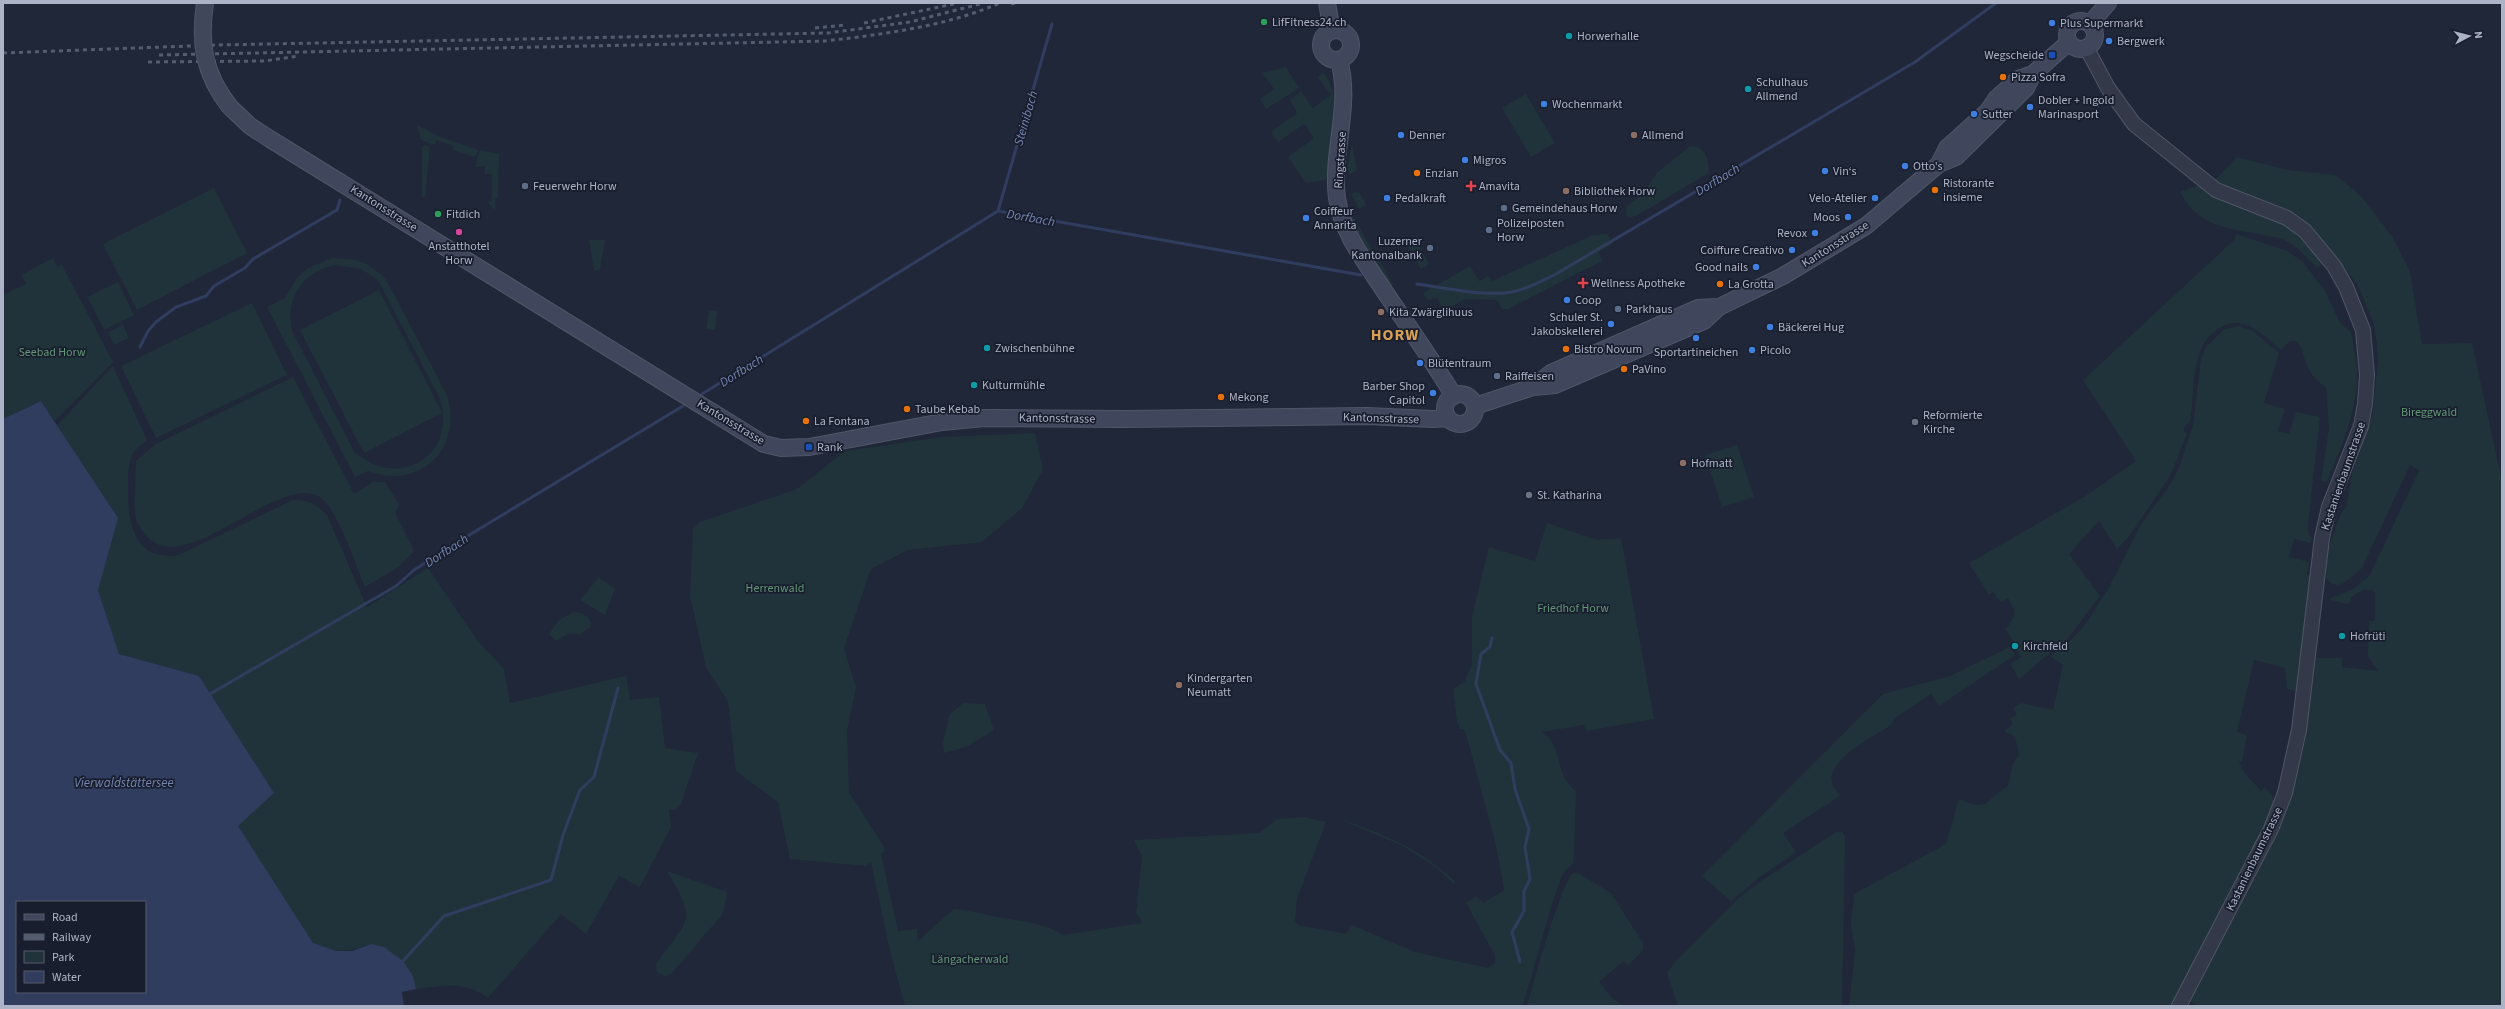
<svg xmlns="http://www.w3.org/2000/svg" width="2505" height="1009" font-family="'Source Sans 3',sans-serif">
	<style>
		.green { fill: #21333a; fill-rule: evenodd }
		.water { fill: #303d5f; fill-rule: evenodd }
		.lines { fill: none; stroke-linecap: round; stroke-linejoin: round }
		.stream { stroke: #303d5f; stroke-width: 3 }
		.tertiary-casing { stroke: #505667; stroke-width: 16 }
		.secondary-casing { stroke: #505667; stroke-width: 18 }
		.tertiary { stroke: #333949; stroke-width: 14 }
		.secondary { stroke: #40475c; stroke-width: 16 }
		.rail { stroke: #545c70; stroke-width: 3; stroke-dasharray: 4 4; stroke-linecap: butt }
		.secondary-bridge-casing { stroke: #505667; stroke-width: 18; stroke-linecap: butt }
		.secondary-bridge { stroke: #40475c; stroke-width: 16 }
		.leisure-dot { fill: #2e9e5b; stroke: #181e2d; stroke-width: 1.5 }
		.shop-dot { fill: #3f7fe0; stroke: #181e2d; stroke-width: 1.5 }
		.culture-dot { fill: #0f9aa8; stroke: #181e2d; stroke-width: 1.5 }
		.transit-dot { fill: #1a4fb4; stroke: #181e2d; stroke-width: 1.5 }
		.food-dot { fill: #e8710a; stroke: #181e2d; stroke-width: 1.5 }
		.education-dot { fill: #8d6e63; stroke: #181e2d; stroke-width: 1.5 }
		.service-dot { fill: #5c6f8a; stroke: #181e2d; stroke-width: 1.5 }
		.health-dot { fill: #e0444e; stroke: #181e2d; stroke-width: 1.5 }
		.hotel-dot { fill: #d1479c; stroke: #181e2d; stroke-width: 1.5 }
		.worship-dot { fill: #6b7280; stroke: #181e2d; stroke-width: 1.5 }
		.labels { text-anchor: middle; stroke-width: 3.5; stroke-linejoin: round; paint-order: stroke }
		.poi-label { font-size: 12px; fill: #adb3c6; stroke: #181e2d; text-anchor: start }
		.street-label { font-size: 12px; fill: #adb3c6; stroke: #181e2d }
		.park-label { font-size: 12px; fill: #639776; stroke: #181e2d }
		.water-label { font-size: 13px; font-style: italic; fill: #7485b0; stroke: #181e2d }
		.district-label { font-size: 16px; font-weight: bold; letter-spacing: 1px; fill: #d8a055; stroke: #181e2d }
	</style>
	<rect width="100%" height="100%" fill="#1f2739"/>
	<!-- green -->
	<path class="green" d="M1286,67L1299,88L1266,109L1260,99L1274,89L1262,73Z
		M1324,73C1345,100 1332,143 1329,174L1325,180L1306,183L1288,157L1314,138L1304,124L1278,142L1271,132L1297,113L1290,100L1301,91L1313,108L1331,95L1318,77Z
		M1526,94L1555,143L1531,157L1502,108Z
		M417,125L438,136L478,150L475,157L453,150L454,146L436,140L435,145L421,140Z
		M1352,144L1357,170L1351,174L1346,172Z
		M424,145L430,147L425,197H422V148Z
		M1690,146C1707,147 1708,158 1709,173L1636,216L1629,217L1626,215L1627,206L1642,195L1657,173Z
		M480,150L499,154L498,198H495V210L487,202L492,201V174H485V166L475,167Z
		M2237,157L2287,170L2335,175L2359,194L2392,236L2410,272L2422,344L2472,343L2502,481V1006H2199L2190,1001L2270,849L2291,800L2305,741L2316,658H2343L2342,667L2378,671L2368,656L2369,621H2375V593L2372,590H2363L2351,597V602L2346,604L2328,599L2354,589L2370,575L2419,470L2410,465L2362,568L2344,583L2338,585L2330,583C2317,571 2336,524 2343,510L2346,508L2352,474L2373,414L2378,359L2377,344L2373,321L2357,284L2327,247L2321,265L2317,268C2307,258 2297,247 2285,240C2279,237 2270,237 2263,235C2228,228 2198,227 2180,192L2216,179Z
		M214,188L247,253L137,310L103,244Z
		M1355,192L1360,193L1366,205L1359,209L1351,194Z
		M1350,211L1375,254L1369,257L1347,212Z
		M1608,234L1612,244L1599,252L1602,261L1508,309H1502L1497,300L1465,299L1444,311L1437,298L1427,300L1423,293L1470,266L1479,281L1488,276L1492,281L1593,235Z
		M2236,234L2287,251L2303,262L2325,291L2340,323L2351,332C2353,344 2356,356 2357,369C2359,408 2341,447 2327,482L2321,481L2329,428L2326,388C2319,382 2311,376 2307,366C2303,356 2304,350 2296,341H2290L2281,350C2263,335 2245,314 2221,327C2188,345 2196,391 2190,422L2185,426L2184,431L2187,434L2170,476L2130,535L2117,549L2099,521L2069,554L2100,596L2069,637L2019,679L2010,664L2021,657L2006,629C2016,616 2017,612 2008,598L2001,602L1993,592L1989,595L1969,563L2084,497L2136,461L2083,380L2234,240Z
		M1415,239L1429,264L1421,269L1407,245Z
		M589,240H605L600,269L594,271Z
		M53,258L57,267L62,265L113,362L55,421L41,401L3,419V295L26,284L21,275Z
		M332,258L352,259L367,264L385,278L447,395C464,448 419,491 368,471L355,477L267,307L285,298L296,279L308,268ZM335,265L361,269L378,280L440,399C458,456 397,492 354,451L292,331C285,298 302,272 335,265Z
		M1379,260L1393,285L1389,287L1373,264Z
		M118,282L134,315L104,330L87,297Z
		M379,290L442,413L364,453L300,330Z
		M252,303L287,375L156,438L121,366Z
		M709,311H717L715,330L706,329Z
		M123,325L129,338L114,345L108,332Z
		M2238,326L2253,331L2279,353L2264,403L2285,409L2278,431L2289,434L2296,412L2320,417L2308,523V534L2312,538L2311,543L2294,539L2289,557L2309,562L2307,575H2310V587L2298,692L2287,689L2285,668L2254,660L2237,732L2247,735L2242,761H2239L2243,771L2261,791L2265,787L2272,795L2274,803L2263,832L2182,989L2172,1006H1849L1855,951L1851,923L1854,894L1946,844L1959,799L1975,805L1985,804L2008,785L2013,764L2019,755L2015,736L2004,732L2013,724L2010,719L2017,714L2013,708L2021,703L2053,710L2063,665L2050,656L2071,640L2084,626L2108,589L2140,526L2169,486L2179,468L2193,425L2201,359L2206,347L2223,330Z
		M113,366L147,440C143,443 138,446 135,450C127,461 128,479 128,492C128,526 136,562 179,555L293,500C308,499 316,504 327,515L367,607L428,568L477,640L504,669L510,703L626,676L630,700L659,697L665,748L698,753L681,804L675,810L669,809L671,827L640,887L619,876L586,934L561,914L488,998C461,980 446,986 416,989L413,976L371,944C351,951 334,954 315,944C307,940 247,841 237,826L274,793L199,676L119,654L98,590L117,518L57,425Z
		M293,377L354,494L373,482H385L399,504L395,513L414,551L400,566L365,587C356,566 338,510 321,498C280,469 182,584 145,534C142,529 137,524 136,519C133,501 136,479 136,461L156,444Z
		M1035,433L1043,470L1022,508L982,542L908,550L871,569L844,648L856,688L847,730L849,792L886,850L881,854L898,931L917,929L918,941L954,909C967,910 978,913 991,916C1016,921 1040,921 1063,935L1143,923L1136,913L1142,856L1134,840L1259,833L1277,819L1304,817L1326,822L1297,899L1295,921L1298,925L1346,934L1352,925L1415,952L1488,968L1495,962V955L1466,903L1476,896L1483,903L1504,890L1496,845L1468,741L1464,729H1460L1457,721L1453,689L1465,681L1472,664V616L1489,547L1535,561L1547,523L1597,540L1621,538L1654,719L1586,731L1584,725L1541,732C1564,744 1553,774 1576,791L1574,855L1573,864L1563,873L1552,904L1524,1002L1521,1005L905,1006L890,951L871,862L866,866L790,859L778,802L736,771L728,702L706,667L690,596L693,529L700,522L797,489L845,451L942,437Z
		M1737,445L1754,497L1722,507L1705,455Z
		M599,577L615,589L605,615L580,600Z
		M573,612C583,613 589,615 591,626L580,635C570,631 564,635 556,641L549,634L558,621Z
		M2010,647L2015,655L1939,706L1931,694L1895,718L1891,725C1875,736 1825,760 1832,783C1833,787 1837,792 1840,796L1783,833L1796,852L1760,877L1731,901L1702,876L1883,694L1950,676Z
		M963,703L985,704L994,730L966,747L944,753L943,742L950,714Z
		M1337,818C1382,833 1422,849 1455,882L1454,884L1437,868L1403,846Z
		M1836,832H1842L1845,836L1842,1006H1678L1667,973L1675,962L1739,898L1761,881Z
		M667,871L727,892L724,909L721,916L671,974L665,976L657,972L656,964C689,917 698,924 667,871Z
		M1573,873L1580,874L1611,893L1643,943V950L1628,966L1624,961L1599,982L1612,998L1624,1006H1527C1533,985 1561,883 1573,873Z"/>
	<!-- water -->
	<path class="water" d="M41,401L118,518L98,590L119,654L199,676L274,793L238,826L313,943L336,951H352L371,944L384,947L403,961L413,976L416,989L402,992L404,1006H3V419ZM17,902H145V992H17Z"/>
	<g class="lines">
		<!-- stream -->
		<path class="stream" d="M998,211L1052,24
			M1417,284C1445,288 1476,295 1505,293C1523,291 1540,282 1556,274L1915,62L1996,3
			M140,347L148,331L156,322L176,307L206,296L214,286L245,268L253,259L337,210L340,200
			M702,394L998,211L1361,275
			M1492,638L1490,647L1481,654L1476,684L1500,750L1511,763L1515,789L1529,829L1525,847L1530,879L1524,891V911L1512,932L1520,962
			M210,694L396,586L414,570L456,543L683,406
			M403,961L444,916L551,880L563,835L580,790L594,777L618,688"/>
		<!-- tertiary casing -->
		<g class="tertiary-casing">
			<path id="tertiary" d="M2086,47L2108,88L2134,124L2216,190L2287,218L2305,231L2334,266L2346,287L2363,330L2367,375L2365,404L2361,426L2329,507L2322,538L2299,730L2285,793L2271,829L2179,1006"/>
		</g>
		<!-- secondary casing -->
		<g class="secondary-casing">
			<path id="secondary" d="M1327,3L1332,31
				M2067 35a14 14 0 1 1 28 0a14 14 0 1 1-28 0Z
				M2090,24L2108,3
				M1321 45a15 15 0 1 1 30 0a15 15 0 1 1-30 0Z
				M1339,60C1352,106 1331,152 1337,198C1342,233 1366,263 1385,292C1408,326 1432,360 1454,396
				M230,107L250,126L270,139L764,444L781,448L809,447L942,422L984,418L1124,419L1367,416L1433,419L1448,418
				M1939,164L1947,148L1988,111L1996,99L2018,79L2033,74
				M1533,387L1551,373L1698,308L1719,307
				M1445 409a15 15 0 1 1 30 0a15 15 0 1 1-30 0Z
				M1475,406L1533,387L1555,385L1704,321L1719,307L1783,276L1866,226L1939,164L1956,157L2026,88L2033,74L2069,42"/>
		</g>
		<!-- tertiary -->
		<use href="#tertiary" class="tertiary"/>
		<!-- secondary -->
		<use href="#secondary" class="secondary"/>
		<!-- rail -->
		<path class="rail" d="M1011,4L1016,3
			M864,23L958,3
			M815,28L846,25
			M3,53L216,45L828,33L910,22L984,3
			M159,55L825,41C884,34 944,27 1000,3
			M148,62L264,61L299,56"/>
		<!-- secondary-bridge casing -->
		<g class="secondary-bridge-casing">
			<path id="secondary-bridge" d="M205,3C199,44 204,74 230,107"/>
		</g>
		<!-- secondary-bridge -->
		<use href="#secondary-bridge" class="secondary-bridge"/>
	</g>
	<!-- markers -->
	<g class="leisure-dot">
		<circle cx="1264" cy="22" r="4"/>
		<circle cx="438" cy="214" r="4"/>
	</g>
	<g class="shop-dot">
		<circle cx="2052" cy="23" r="4"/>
		<circle cx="2109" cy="41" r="4"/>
		<circle cx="1544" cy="104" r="4"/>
		<circle cx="2030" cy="107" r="4"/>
		<circle cx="1974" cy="114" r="4"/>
		<circle cx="1401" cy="135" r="4"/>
		<circle cx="1465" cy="160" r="4"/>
		<circle cx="1905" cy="166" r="4"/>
		<circle cx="1825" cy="171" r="4"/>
		<circle cx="1387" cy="198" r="4"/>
		<circle cx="1875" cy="198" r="4"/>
		<circle cx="1848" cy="217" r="4"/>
		<circle cx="1306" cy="218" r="4"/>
		<circle cx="1815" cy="233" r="4"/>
		<circle cx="1792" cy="250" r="4"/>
		<circle cx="1756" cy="267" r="4"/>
		<circle cx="1567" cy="300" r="4"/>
		<circle cx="1611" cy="324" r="4"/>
		<circle cx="1770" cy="327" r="4"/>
		<circle cx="1696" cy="338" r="4"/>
		<circle cx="1752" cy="350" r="4"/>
		<circle cx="1420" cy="363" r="4"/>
		<circle cx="1433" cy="393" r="4"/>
	</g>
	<g class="culture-dot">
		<circle cx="1569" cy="36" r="4"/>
		<circle cx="1748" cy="89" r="4"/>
		<circle cx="987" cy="348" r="4"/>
		<circle cx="974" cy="385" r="4"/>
		<circle cx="2342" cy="636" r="4"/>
		<circle cx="2015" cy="646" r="4"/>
	</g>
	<g class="transit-dot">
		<rect x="2048" y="51" width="8" height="8" rx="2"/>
		<rect x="805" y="443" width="8" height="8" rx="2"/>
	</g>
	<g class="food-dot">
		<circle cx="2003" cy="77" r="4"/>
		<circle cx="1417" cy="173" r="4"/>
		<circle cx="1935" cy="190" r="4"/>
		<circle cx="1720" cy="284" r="4"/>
		<circle cx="1566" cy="349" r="4"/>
		<circle cx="1624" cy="369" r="4"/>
		<circle cx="1221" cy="397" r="4"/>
		<circle cx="907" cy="409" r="4"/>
		<circle cx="806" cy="421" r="4"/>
	</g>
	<g class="education-dot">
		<circle cx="1634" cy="135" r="4"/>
		<circle cx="1566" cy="191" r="4"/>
		<circle cx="1381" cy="312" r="4"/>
		<circle cx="1683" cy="463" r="4"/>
		<circle cx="1179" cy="685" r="4"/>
	</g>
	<g class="service-dot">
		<circle cx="525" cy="186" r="4"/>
		<circle cx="1504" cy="208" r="4"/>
		<circle cx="1489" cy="230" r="4"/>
		<circle cx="1430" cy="248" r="4"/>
		<circle cx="1618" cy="309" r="4"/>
		<circle cx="1497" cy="376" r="4"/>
	</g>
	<g class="health-dot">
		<path d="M1469 180h4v4h4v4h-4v4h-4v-4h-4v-4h4z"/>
		<path d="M1581 277h4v4h4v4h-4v4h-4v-4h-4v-4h4z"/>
	</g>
	<circle class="hotel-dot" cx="459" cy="232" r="4"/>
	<g class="worship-dot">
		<circle cx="1915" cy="422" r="4"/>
		<circle cx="1529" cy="495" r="4"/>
	</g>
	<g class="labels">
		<!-- poi labels -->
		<g class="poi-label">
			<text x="1272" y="26">LifFitness24.ch</text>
			<text x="2060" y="27">Plus Supermarkt</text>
			<text x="1577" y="40">Horwerhalle</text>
			<text x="2117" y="45">Bergwerk</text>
			<text x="2044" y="59" text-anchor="end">Wegscheide</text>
			<text x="2011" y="81">Pizza Sofra</text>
			<text x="1756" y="86">Schulhaus<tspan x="1756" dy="14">Allmend</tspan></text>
			<text x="2038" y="104">Dobler + Ingold<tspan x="2038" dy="14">Marinasport</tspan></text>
			<text x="1552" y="108">Wochenmarkt</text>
			<text x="1982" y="118">Sutter</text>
			<text x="1409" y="139">Denner</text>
			<text x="1642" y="139">Allmend</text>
			<text x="1473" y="164">Migros</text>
			<text x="1913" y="170">Otto's</text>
			<text x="1833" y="175">Vin‘s</text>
			<text x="1425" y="177">Enzian</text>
			<text x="1943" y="187">Ristorante<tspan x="1943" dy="14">insieme</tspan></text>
			<text x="533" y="190">Feuerwehr Horw</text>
			<text x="1479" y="190">Amavita</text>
			<text x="1574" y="195">Bibliothek Horw</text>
			<text x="1395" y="202">Pedalkraft</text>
			<text x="1867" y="202" text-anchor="end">Velo-Atelier</text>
			<text x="1512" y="212">Gemeindehaus Horw</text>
			<text x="1314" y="215">Coiffeur<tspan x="1314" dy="14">Annarita</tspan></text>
			<text x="446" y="218">Fitdich</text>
			<text x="1840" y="221" text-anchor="end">Moos</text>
			<text x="1497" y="227">Polizeiposten<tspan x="1497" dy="14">Horw</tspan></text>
			<text x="1807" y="237" text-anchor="end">Revox</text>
			<text x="1422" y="245" text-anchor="end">Luzerner<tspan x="1422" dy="14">Kantonalbank</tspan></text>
			<text x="459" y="250" text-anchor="middle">Anstatthotel<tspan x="459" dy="14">Horw</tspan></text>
			<text x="1784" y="254" text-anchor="end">Coiffure Creativo</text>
			<text x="1748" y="271" text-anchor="end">Good nails</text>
			<text x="1591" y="287">Wellness Apotheke</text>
			<text x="1728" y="288">La Grotta</text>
			<text x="1575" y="304">Coop</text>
			<text x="1626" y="313">Parkhaus</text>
			<text x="1389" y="316">Kita Zwärglihuus</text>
			<text x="1603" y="321" text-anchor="end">Schuler St.<tspan x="1603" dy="14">Jakobskellerei</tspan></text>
			<text x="1778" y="331">Bäckerei Hug</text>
			<text x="995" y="352">Zwischenbühne</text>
			<text x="1574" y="353">Bistro Novum</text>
			<text x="1760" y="354">Picolo</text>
			<text x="1696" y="356" text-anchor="middle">Sportartineichen</text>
			<text x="1428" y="367">Blütentraum</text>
			<text x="1632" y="373">PaVino</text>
			<text x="1505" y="380">Raiffeisen</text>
			<text x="982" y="389">Kulturmühle</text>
			<text x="1425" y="390" text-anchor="end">Barber Shop<tspan x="1425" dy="14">Capitol</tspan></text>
			<text x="1229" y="401">Mekong</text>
			<text x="915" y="413">Taube Kebab</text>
			<text x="1923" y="419">Reformierte<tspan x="1923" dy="14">Kirche</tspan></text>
			<text x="814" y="425">La Fontana</text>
			<text x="817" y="451">Rank</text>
			<text x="1691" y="467">Hofmatt</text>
			<text x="1537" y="499">St. Katharina</text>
			<text x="2350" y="640">Hofrüti</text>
			<text x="2023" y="650">Kirchfeld</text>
			<text x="1187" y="682">Kindergarten<tspan x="1187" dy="14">Neumatt</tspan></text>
		</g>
		<!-- street labels -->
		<g class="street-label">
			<text transform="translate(1340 160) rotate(-86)" y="4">Ringstrasse</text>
			<text transform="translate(384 208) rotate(32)" y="4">Kantonsstrasse</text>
			<text transform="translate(1835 244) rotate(-32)" y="4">Kantonsstrasse</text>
			<text transform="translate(1057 418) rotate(1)" y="4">Kantonsstrasse</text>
			<text transform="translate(1381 418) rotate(2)" y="4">Kantonsstrasse</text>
			<text transform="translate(731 422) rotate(31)" y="4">Kantonsstrasse</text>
			<text transform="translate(2343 476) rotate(-71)" y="4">Kastanienbaumstrasse</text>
			<text transform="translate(2254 859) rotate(-64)" y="4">Kastanienbaumstrasse</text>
		</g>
		<!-- park labels -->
		<g class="park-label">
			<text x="52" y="356">Seebad Horw</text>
			<text x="2429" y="416">Bireggwald</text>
			<text x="775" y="592">Herrenwald</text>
			<text x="1573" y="612">Friedhof Horw</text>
			<text x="970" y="963">Längacherwald</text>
		</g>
		<!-- water labels -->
		<g class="water-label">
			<text transform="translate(1025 118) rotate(-74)" y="5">Steinibach</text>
			<text transform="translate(1717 179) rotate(-31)" y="5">Dorfbach</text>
			<text transform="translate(1031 217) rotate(10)" y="5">Dorfbach</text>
			<text transform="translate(741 370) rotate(-32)" y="5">Dorfbach</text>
			<text transform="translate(446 550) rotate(-33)" y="5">Dorfbach</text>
			<text x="124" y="787">Vierwaldstättersee</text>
		</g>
		<!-- district labels -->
		<g class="district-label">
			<text x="1395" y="340">HORW</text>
		</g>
	</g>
	<!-- border -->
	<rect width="2505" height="1009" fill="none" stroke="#adb3c6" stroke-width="8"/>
	<!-- legend -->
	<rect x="16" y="901" width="130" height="92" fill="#181e2d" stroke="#545a6a"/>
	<rect x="24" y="914" width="20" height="6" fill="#40475c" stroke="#545a6a"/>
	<text x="52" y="921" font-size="12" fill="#adb3c6">Road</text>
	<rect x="24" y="934" width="20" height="6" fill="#545c70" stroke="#545a6a"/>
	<text x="52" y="941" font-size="12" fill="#adb3c6">Railway</text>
	<rect x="24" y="951" width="20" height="12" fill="#21333a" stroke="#545a6a"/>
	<text x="52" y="961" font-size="12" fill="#adb3c6">Park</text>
	<rect x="24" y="971" width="20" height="12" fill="#303d5f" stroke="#545a6a"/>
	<text x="52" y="981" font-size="12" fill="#adb3c6">Water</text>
	<!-- north arrow -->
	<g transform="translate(2469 36) rotate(83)" stroke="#181e2d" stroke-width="3" paint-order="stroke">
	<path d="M0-3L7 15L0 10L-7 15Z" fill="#adb3c6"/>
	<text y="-6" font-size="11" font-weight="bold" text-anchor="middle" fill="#adb3c6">N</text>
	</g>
</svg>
